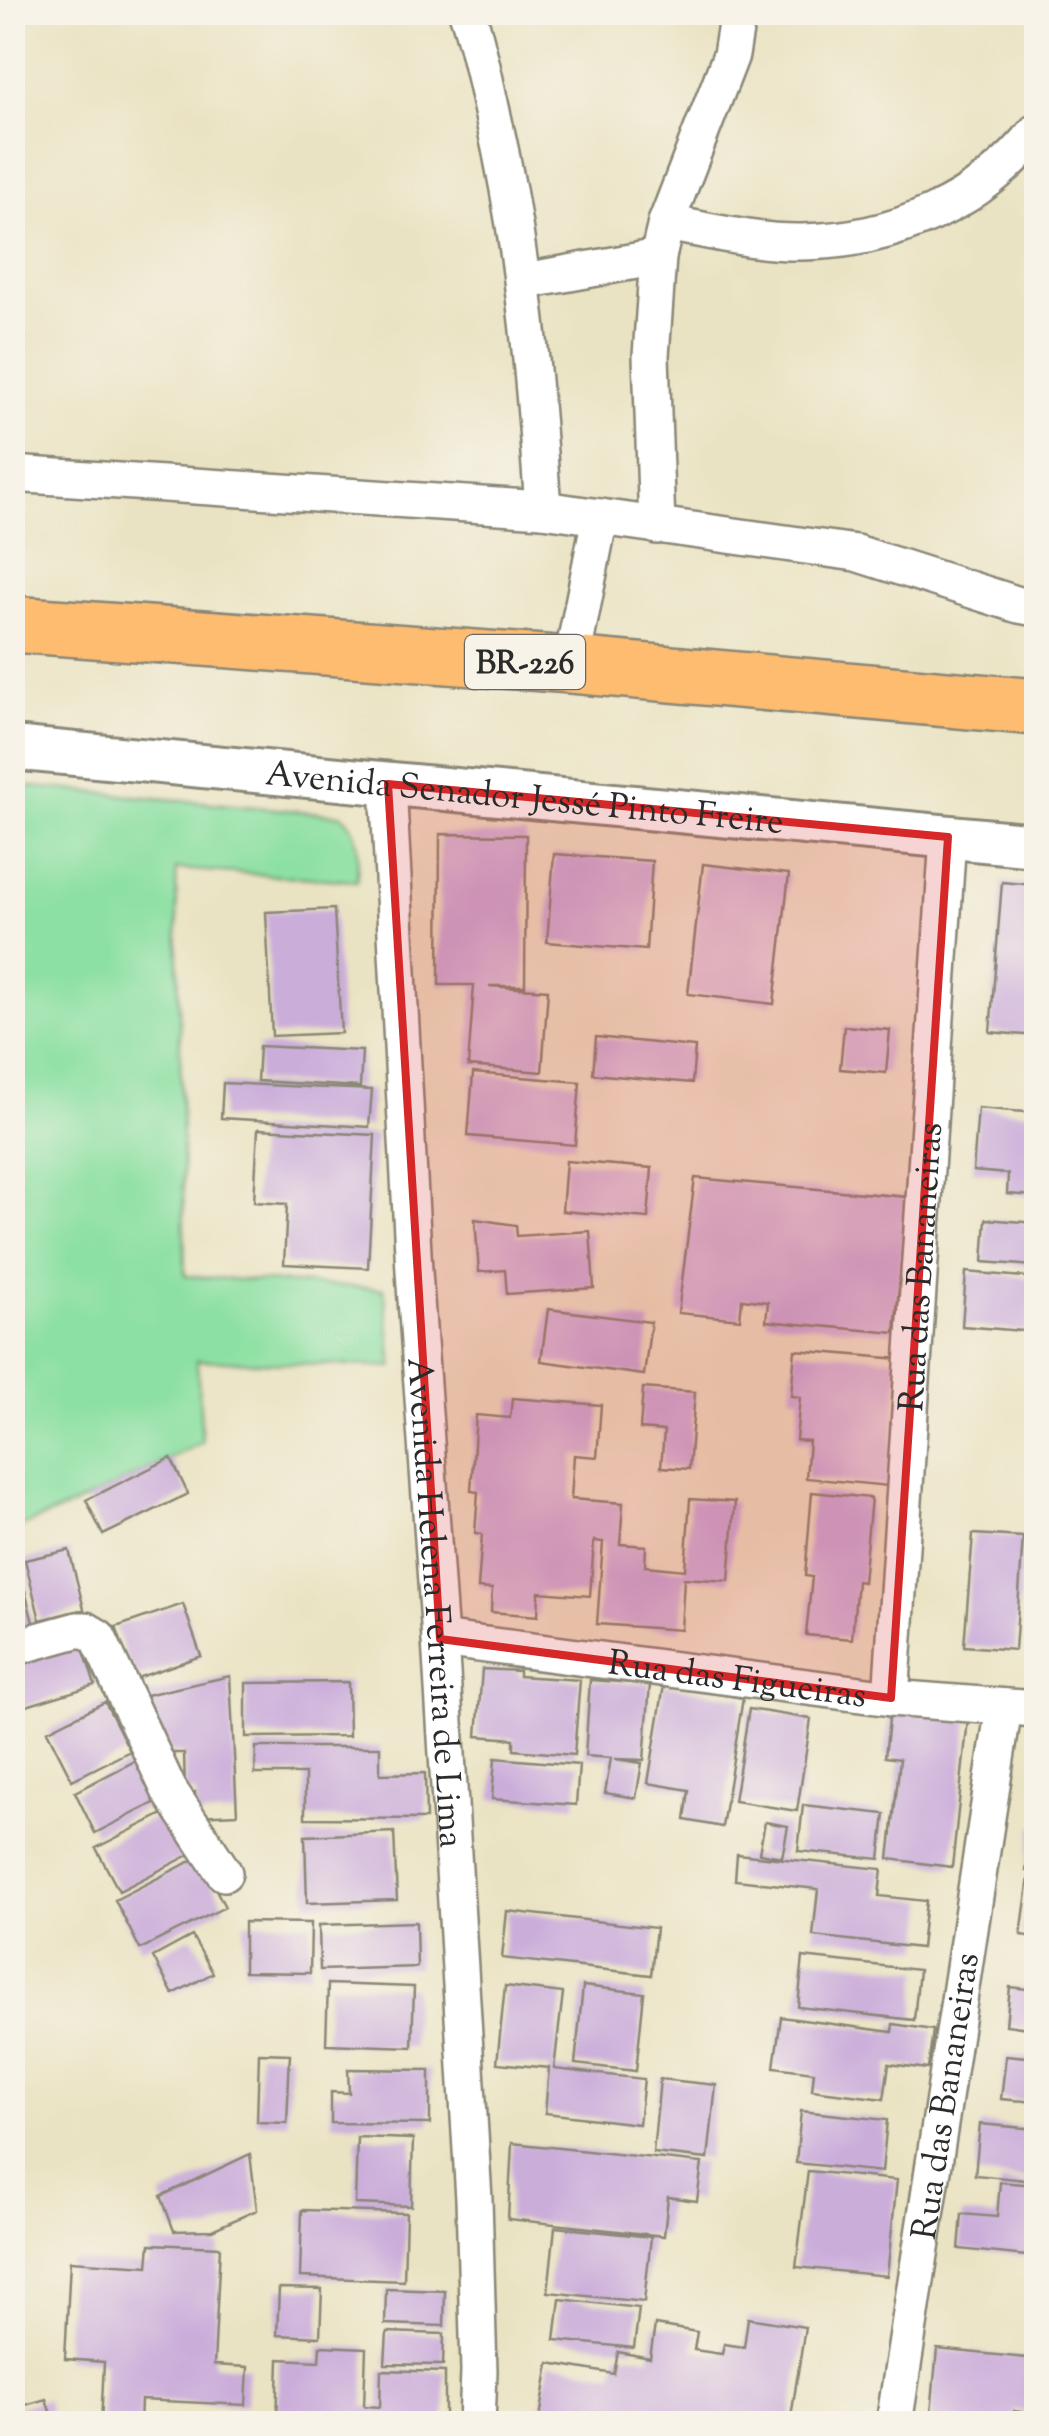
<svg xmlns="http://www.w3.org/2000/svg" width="1049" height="2436" font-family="'Sorts Mill Goudy',serif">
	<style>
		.green { fill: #8ce0a3; stroke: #5c8667; stroke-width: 2.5 }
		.building { fill: #cbadda }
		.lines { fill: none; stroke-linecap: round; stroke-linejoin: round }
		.minor-casing { stroke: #8a8777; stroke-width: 40 }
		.tertiary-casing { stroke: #8a8777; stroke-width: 48 }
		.trunk-casing { stroke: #8a8777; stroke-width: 60 }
		.minor { stroke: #fff; stroke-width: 35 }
		.tertiary { stroke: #fff; stroke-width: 42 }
		.trunk { stroke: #febc70; stroke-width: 55 }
		.marked { fill: #d62828; fill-opacity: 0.2; stroke: #d62828; stroke-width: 8; stroke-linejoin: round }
		.labels { text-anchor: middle; stroke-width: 9; stroke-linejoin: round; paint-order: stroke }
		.shield { fill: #f7f3e8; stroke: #686764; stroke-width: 2.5 }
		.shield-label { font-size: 32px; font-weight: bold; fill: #2b2b2b }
		.street-label { font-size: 35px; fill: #2b2b2b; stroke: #f7f3e8 }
	</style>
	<rect width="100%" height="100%" fill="#f7f3e8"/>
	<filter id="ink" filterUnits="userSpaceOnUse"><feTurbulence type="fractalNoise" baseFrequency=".01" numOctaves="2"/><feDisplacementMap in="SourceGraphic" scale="20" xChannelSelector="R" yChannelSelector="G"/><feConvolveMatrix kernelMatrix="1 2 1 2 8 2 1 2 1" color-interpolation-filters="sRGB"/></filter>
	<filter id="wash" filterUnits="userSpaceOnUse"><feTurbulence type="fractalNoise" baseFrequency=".0048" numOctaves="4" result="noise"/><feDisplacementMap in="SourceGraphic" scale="40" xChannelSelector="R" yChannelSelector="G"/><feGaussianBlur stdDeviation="2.25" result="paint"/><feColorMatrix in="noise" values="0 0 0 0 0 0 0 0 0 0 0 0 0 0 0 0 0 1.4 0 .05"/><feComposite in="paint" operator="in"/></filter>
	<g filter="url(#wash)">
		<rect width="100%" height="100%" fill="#eae3c3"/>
		<!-- green -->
		<path class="green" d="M13,785L342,815C362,834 358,856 357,881L176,869L185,1276L384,1289L393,1367L197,1360L202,1442L86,1500L13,1530Z"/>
		<g id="blocks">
			<!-- building -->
			<path class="building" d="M440,834L526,835L525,986H489L548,990L542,1072L468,1066L474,985H439Z
				M554,854L652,861L646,950L547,942Z
				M703,864L789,874L774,1004L688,994Z
				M1002,882L1036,885V1036L990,1032Z
				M334,909L341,1033L272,1036L266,912Z
				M844,1026L890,1030L886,1073L840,1069Z
				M596,1037L695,1047L692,1083L593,1074Z
				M259,1046L362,1051L360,1087L257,1081Z
				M473,1073L580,1082L575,1145L468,1136Z
				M223,1083L372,1090L369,1127L221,1118Z
				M978,1108L1036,1113V1196L1007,1194L1008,1174L973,1171Z
				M258,1129L375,1135L368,1268L284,1264L287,1204L254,1202Z
				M566,1161L652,1168L648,1218L562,1211Z
				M695,1178L907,1197L895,1333L766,1321L768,1302L742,1299L740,1319L678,1313Z
				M475,1219L516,1225L517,1236L590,1231L594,1288L507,1294L505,1270L479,1272Z
				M986,1219L1036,1223L1034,1266L983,1262Z
				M966,1272L1036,1278V1332L962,1326Z
				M548,1309L651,1322L644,1375L541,1361Z
				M795,1350L900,1359L888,1486L806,1478L809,1441L796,1440L800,1397L791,1396Z
				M643,1388L695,1392L689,1469L661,1467L664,1431L640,1429Z
				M512,1398L601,1405L597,1457L574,1455L571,1499L623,1503L620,1544L646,1546L645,1566L685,1570L690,1499L735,1502L729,1581L684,1578L681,1630L597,1624L603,1542L594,1541L590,1596L539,1592L538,1616L491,1612L492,1589L478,1588L482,1534L475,1533L478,1492L471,1491L476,1415L510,1418Z
				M171,1458L188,1494L103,1535L86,1500Z
				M812,1492L871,1498L863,1582L857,1581L852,1639L806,1635L812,1577L805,1576Z
				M973,1534L1023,1537L1015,1650L964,1646Z
				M69,1550L84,1609L40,1620L25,1560Z
				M18,1562L34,1627L12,1633V1564Z
				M183,1604L201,1656L134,1679L116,1627Z
				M81,1641L95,1685L17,1709L12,1697V1662Z
				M482,1669L519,1671V1676L580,1680L574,1755L514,1750V1739L477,1736Z
				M230,1676L237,1814L196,1816L195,1792H185L184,1753H170L166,1739L156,1742L146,1695Z
				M590,1680L650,1684L644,1760L615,1759L642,1763L636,1798L605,1793L611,1758L585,1756Z
				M348,1682L349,1736L246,1737V1683Z
				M664,1685L743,1698L722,1827L685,1820L689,1790L648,1783Z
				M105,1702L130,1751L72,1780L47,1731Z
				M749,1709L811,1719L797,1811L734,1801Z
				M890,1710L968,1719L952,1867L889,1859L900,1759L885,1757Z
				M256,1747H380V1774L425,1773L426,1819L305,1818V1774H255Z
				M495,1758L579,1765L576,1805L492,1799Z
				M139,1759L160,1800L95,1833L75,1792Z
				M803,1805L885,1814L880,1859L798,1851Z
				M169,1811L191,1854L119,1891L96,1848Z
				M765,1822L788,1826L782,1857L759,1853Z
				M1033,1825H1036V1872L1026,1871Z
				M394,1832L397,1900L307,1903L305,1836Z
				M737,1854L882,1869L879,1896L926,1901L921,1948L813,1936L818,1889L735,1880Z
				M199,1857L225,1907L140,1949L115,1900Z
				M1029,1877L1036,1878V1937L1021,1935Z
				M507,1911L656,1928L651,1975L502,1958Z
				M244,1922L311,1923L310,1973L244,1972Z
				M416,1922L417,1967L320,1970L319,1925Z
				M192,1936L213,1973L173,1994L153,1957Z
				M803,1957L919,1970L914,2020L798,2007Z
				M328,1984L414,1987L412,2047L326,2044Z
				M505,1986L563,1993L554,2069L644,2079L639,2124L545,2113L549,2068L497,2063Z
				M583,1986L644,1993L636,2071L575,2064Z
				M1010,1987L1036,1990V2029L1006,2025Z
				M781,2017L892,2032L893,2024L933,2030L928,2069L889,2064L884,2099L812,2090L814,2072L774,2067Z
				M259,2053L290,2054L287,2123L257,2122Z
				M1006,2055L1036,2058V2102L1001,2099Z
				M348,2069L430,2070V2124L331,2123V2092L349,2093Z
				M660,2079L716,2085L708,2159L653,2153Z
				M801,2111L887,2120L882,2172L796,2163Z
				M980,2124L1036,2129V2181L975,2175Z
				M357,2137L413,2139L411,2206L355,2204Z
				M512,2143L702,2163L697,2201L668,2197L664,2236L508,2219Z
				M250,2154L257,2210L212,2230L174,2231L161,2196Z
				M808,2171L897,2180L887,2276L796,2267Z
				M1000,2182L1036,2185V2257L959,2249L962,2214L997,2217Z
				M302,2210L406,2213L404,2281L300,2277Z
				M555,2227L651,2237L644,2302L548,2292Z
				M150,2244L220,2247L214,2365L248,2367L246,2405L141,2400L140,2424H101L104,2362L65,2359L70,2261L148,2266Z
				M279,2288L322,2289L320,2337L277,2335Z
				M386,2289L445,2291L444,2326L385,2324Z
				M560,2299L639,2308L634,2348L555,2340Z
				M748,2318L805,2327L790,2424H539L549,2363L614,2374L618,2352L650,2358L655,2325L697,2332L694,2350L722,2354L724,2344L744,2347Z
				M387,2332L444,2334L443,2365L385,2364Z
				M320,2346L366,2348L364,2406L380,2407L381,2370L445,2372V2424H277L279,2359L319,2361Z
				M937,2349L1036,2359V2414L1014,2411L1013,2424H930Z
				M46,2399L54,2424H12V2409Z"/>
		</g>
	</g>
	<g filter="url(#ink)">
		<use href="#blocks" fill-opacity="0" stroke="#8a8777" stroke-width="2.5"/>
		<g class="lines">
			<!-- minor casing -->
			<g class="minor-casing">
				<g id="minor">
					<path d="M467,12C479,45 485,82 493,116C523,246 534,376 543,509"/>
					<path d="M666,223C711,231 757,243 802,242C893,241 980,203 1036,132"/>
					<path d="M525,281L658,257"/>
					<path d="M12,474L543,509L856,553L1019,605L1036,608"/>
					<path d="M657,526L651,356L658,257L666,223L731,55L738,12"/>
					<path d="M571,665L600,517"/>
					<path id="s1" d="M388,784L414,1271L440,1639L474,2199L479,2371L477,2424"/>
					<path id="s2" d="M440,1639L891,1698L1036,1709"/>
					<path d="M12,1648L77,1630H86L98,1637L169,1790L224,1873"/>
					<path id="s3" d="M891,1698L948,837"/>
					<path id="s4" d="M894,2424L1004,1707"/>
				</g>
			</g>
			<!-- tertiary casing -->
			<g class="tertiary-casing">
				<g id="tertiary">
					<path id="s5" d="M12,748L1036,845"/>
				</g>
			</g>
			<!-- trunk casing -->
			<g class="trunk-casing">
				<path id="trunk" d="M12,624L571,665L1036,707"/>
			</g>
			<!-- minor -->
			<use href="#minor" class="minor"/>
			<!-- tertiary -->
			<use href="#tertiary" class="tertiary"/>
			<!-- trunk -->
			<use href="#trunk" class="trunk"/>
		</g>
	</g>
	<!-- marked area -->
	<path class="marked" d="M388,784L948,837L891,1698L440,1639Z"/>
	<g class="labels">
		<!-- shield labels -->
		<rect class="shield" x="465" y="635" width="120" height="54" rx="8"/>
		<g class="shield-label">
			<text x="525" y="673">BR-226</text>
		</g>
		<!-- street labels -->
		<g class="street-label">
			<text dy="12" stroke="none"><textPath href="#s5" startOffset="515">Avenida Senador Jessé Pinto Freire</textPath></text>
			<text dy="12" stroke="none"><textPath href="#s3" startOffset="432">Rua das Bananeiras</textPath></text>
			<text dy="12" stroke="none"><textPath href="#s1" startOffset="820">Avenida Helena Ferreira de Lima</textPath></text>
			<text dy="12" stroke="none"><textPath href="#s2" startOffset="300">Rua das Figueiras</textPath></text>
			<text dy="12" stroke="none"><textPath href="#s4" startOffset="332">Rua das Bananeiras</textPath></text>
		</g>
	</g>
	<!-- margin -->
	<rect width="1049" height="2436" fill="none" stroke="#f7f3e8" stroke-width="50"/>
</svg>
